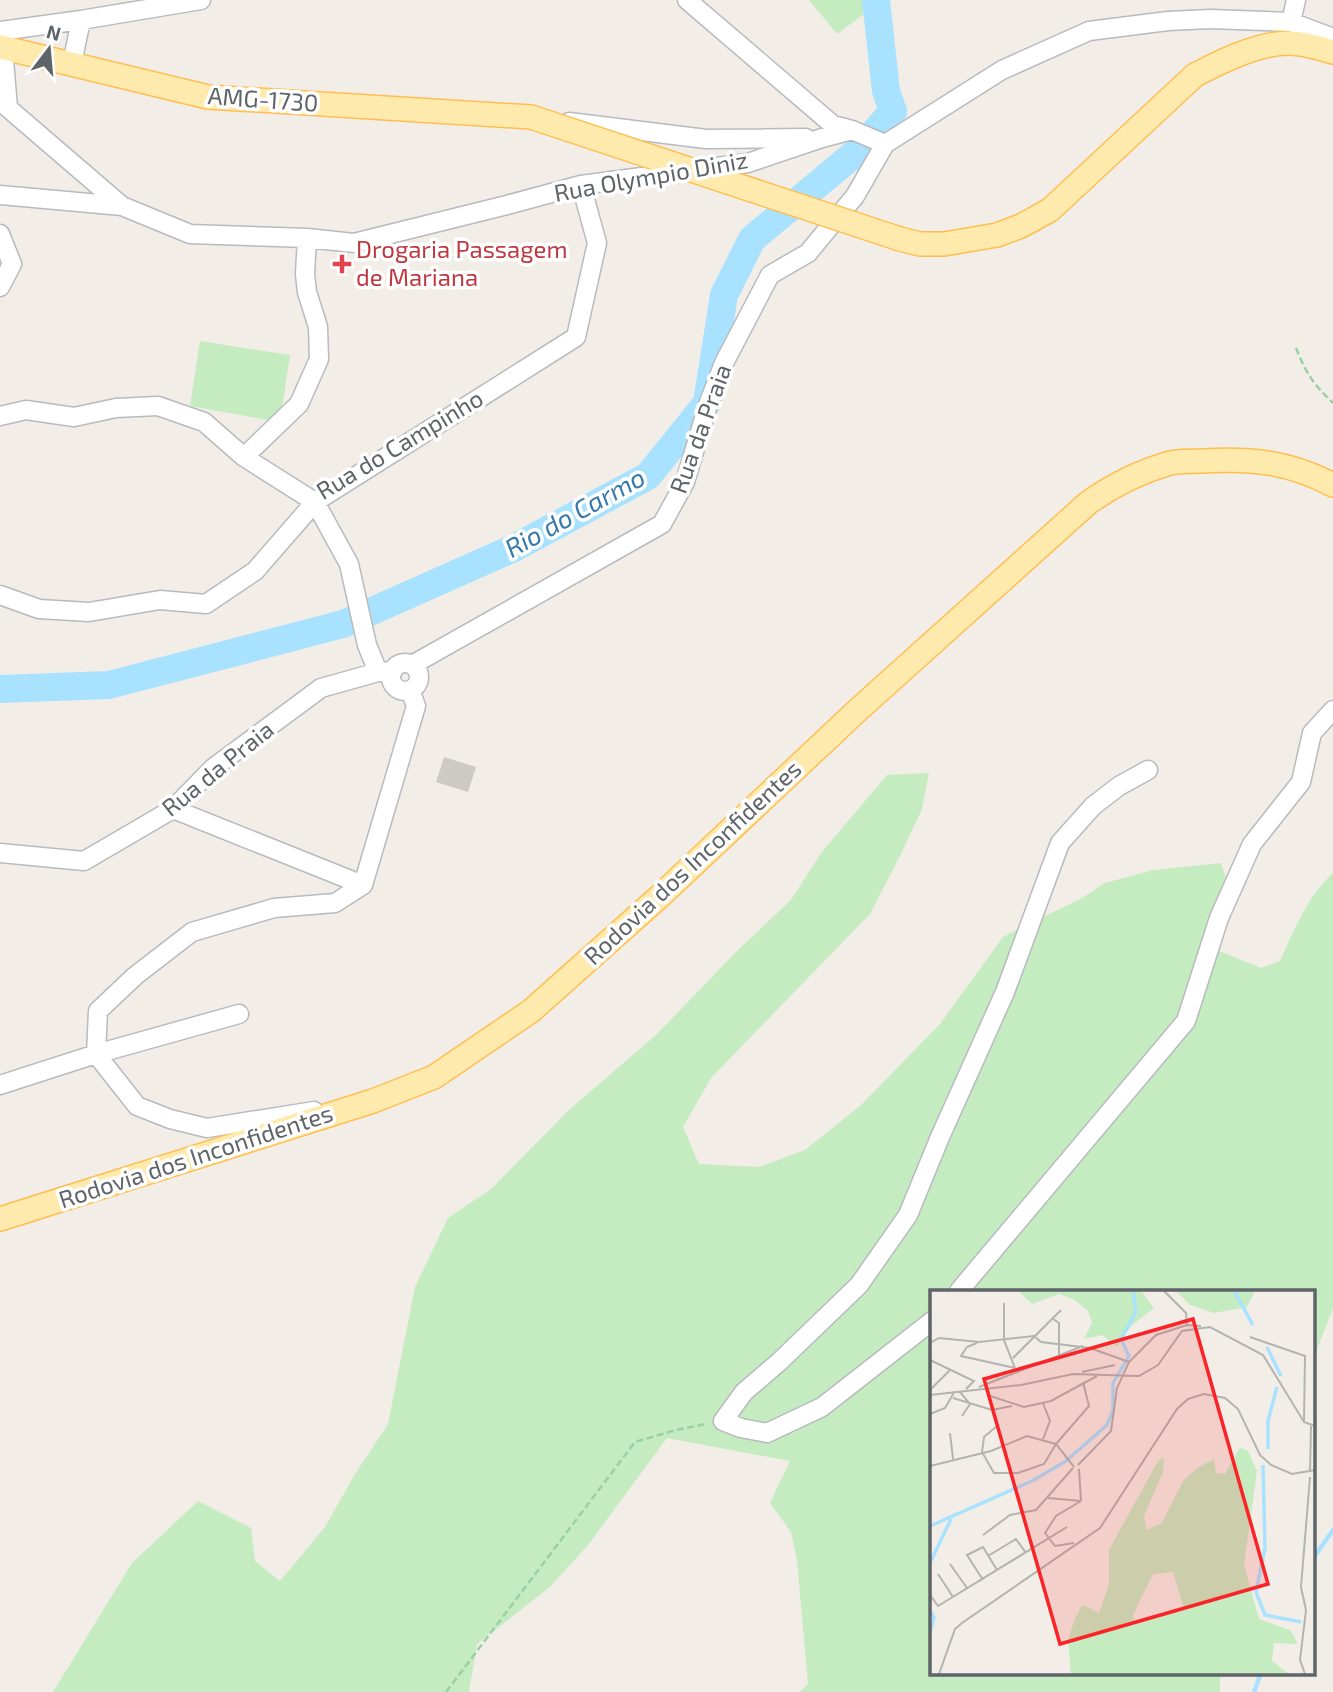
<svg xmlns="http://www.w3.org/2000/svg" width="1333" height="1692" font-family="'Exo 2',sans-serif">
	<style>
		.green { fill: #c5ebc1 }
		.lines { fill: none; stroke-linecap: round; stroke-linejoin: round }
		.stream { stroke: #a9e2ff; stroke-width: 4.5 }
		.river { stroke: #a9e2ff; stroke-width: 28 }
		.building { fill: #cdc9c4 }
		.minor-casing { stroke: #b7babe; stroke-width: 21 }
		.major-casing { stroke: #ffbe52; stroke-width: 26 }
		.path { stroke: #9bcfa5; stroke-width: 2.5; stroke-dasharray: 7 3.5; stroke-linecap: butt }
		.minor { stroke: #fff; stroke-width: 18 }
		.major { stroke: #ffeaae; stroke-width: 23 }
		.major-bridge-casing { stroke: #ffbe52; stroke-width: 26; stroke-linecap: butt }
		.major-bridge { stroke: #ffeaae; stroke-width: 23 }
		.health-dot { fill: #e0444e; stroke: #fff; stroke-width: 2.5 }
		.labels { text-anchor: middle; stroke-width: 7; stroke-linejoin: round; paint-order: stroke }
		.street-label { font-size: 24px; fill: #5e6468; stroke: #fff }
		.health-label { font-size: 24px; fill: #be3a42; stroke: #fff; text-anchor: start }
		.water-label { font-size: 26px; font-style: italic; fill: #3679aa; stroke: #fff }
		.inset-river { fill: none; stroke: #a9e2ff; stroke-width: 3.5 }
		.inset-road { fill: none; stroke: #b3b3b0; stroke-width: 2 }
		.view { fill: #fa2428; fill-opacity: 0.15; stroke: #fa2428; stroke-width: 3.5 }
		.inset-edge { fill: none; stroke: #5e6468; stroke-width: 3.5 }
	</style>
	<rect width="100%" height="100%" fill="#f2eee7"/>
	<!-- green -->
	<path class="green" d="M809,0H883L837,34Z
		M200,341L290,355L280,422L190,406Z
		M929,773L922,809L901,854L870,914L711,1078L683,1127L699,1164L759,1167L805,1150L860,1106L940,1024L1003,937L1082,898L1105,883L1153,870L1221,863L1231,893L1212,948L1261,968L1280,961C1294,930 1307,897 1333,873V1308L1314,1357V1291H932V1673H1220V1692H800L808,1684L797,1560L791,1532L770,1503L790,1461L667,1438L588,1545L550,1587L477,1644L469,1692H53L132,1563L198,1501L251,1528L255,1561L280,1581L325,1527L355,1474L388,1424L415,1287L448,1218L491,1189L570,1109L656,1035L738,950L791,900L821,853L887,775Z"/>
	<g class="lines">
		<!-- stream -->
		<path class="stream" d="M1314,1557L1333,1530
			M1254,1692L1261,1673"/>
		<!-- river -->
		<path class="river" d="M0,689L109,685L343,624L514,548L648,476L707,403L724,295L752,239L859,150L893,111L886,91L876,0"/>
	</g>
	<!-- building -->
	<path class="building" d="M444,757L476,767L468,792L436,782Z"/>
	<g class="lines">
		<!-- minor casing -->
		<g class="minor-casing">
			<path id="minor" d="M687,0L833,125L852,130L885,144
				M1291,22L1296,0
				M0,31L81,20L201,0
				M3,48L8,108L122,206L190,234L307,238L354,243L507,205L581,185L748,163L822,138L852,130
				M72,64L81,20
				M569,122L706,139L806,138
				M0,195L122,206
				M0,234L12,264L0,287
				M0,416L26,410L74,417L116,408L158,406L204,422L244,457L315,502L576,337L597,243L581,185
				M244,457L299,404L319,359L318,327L307,292L305,274L307,238
				M0,595L39,609L89,612L160,600L206,604L255,571L315,502L349,564L367,645L378,672
				M391 677a14 14 0 1 1 28 0a14 14 0 1 1-28 0Z
				M412,665L662,524L685,482L708,405L724,363L770,275L808,253L855,196L885,144L1002,70L1089,31L1168,21L1210,19L1291,22L1333,38
				M173,809L363,885
				M0,853L84,861L173,809L213,768L321,688L378,672L393,671
				M363,885L416,706L410,690
				M0,1085L96,1054L239,1014
				M314,1111L207,1128L170,1119L137,1106L96,1054L98,1011L135,976L192,932L274,908L335,903L363,885
				M959,1291L1186,1021L1219,918L1252,844L1301,782L1312,733L1333,710
				M932,1321L822,1407L767,1433L741,1428L723,1421L744,1392L779,1362L859,1285L908,1215L940,1137L1005,992L1060,843L1093,806L1119,786L1148,770"/>
		</g>
		<!-- major casing -->
		<g class="major-casing">
			<path id="major" d="M0,47L208,97L531,117
				M900,239L920,244H944L997,235L1021,226L1050,210L1195,75C1222,61 1258,43 1289,43C1304,43 1319,48 1333,52
				M0,1219L373,1101L434,1077L531,1011L659,897L859,709L1088,503C1113,485 1139,472 1170,463C1180,461 1192,461 1202,461C1251,458 1290,462 1333,485"/>
		</g>
		<!-- path -->
		<path class="path" d="M1296,348C1306,373 1313,384 1333,403
			M446,1692L635,1442L676,1430L706,1424"/>
		<!-- minor -->
		<use href="#minor" class="minor"/>
		<!-- major -->
		<use href="#major" class="major"/>
		<!-- major-bridge casing -->
		<g class="major-bridge-casing">
			<path id="major-bridge" d="M531,117L900,239"/>
		</g>
		<!-- major-bridge -->
		<use href="#major-bridge" class="major-bridge"/>
	</g>
	<!-- markers -->
	<path class="health-dot" d="M338.5 253.5h7v7h7v7h-7v7h-7v-7h-7v-7h7z"/>
	<g class="labels">
		<!-- street labels -->
		<g class="street-label">
			<text transform="translate(263 100) rotate(4)" y="8">AMG-1730</text>
			<text transform="translate(651 177) rotate(-10)" y="8">Rua Olympio Diniz</text>
			<text transform="translate(701 429) rotate(-70)" y="8">Rua da Praia</text>
			<text transform="translate(400 445) rotate(-31)" y="8">Rua do Campinho</text>
			<text transform="translate(218 769) rotate(-39)" y="8">Rua da Praia</text>
			<text transform="translate(693 863) rotate(-43)" y="8">Rodovia dos Inconfidentes</text>
			<text transform="translate(196 1157) rotate(-18)" y="8">Rodovia dos Inconfidentes</text>
		</g>
		<!-- health labels -->
		<g class="health-label">
			<text x="356" y="258">Drogaria Passagem<tspan x="356" dy="28">de Mariana</tspan></text>
		</g>
		<!-- water labels -->
		<g class="water-label">
			<text transform="translate(575 513) rotate(-29)" y="9">Rio do Carmo</text>
		</g>
	</g>
	<!-- overview -->
	<g transform="translate(930 1290)">
		<rect width="385" height="385" fill="#f2eee7"/>
		<path d="M88,1H211L224,18L201,36L187,57L172,45L154,49L162,33L158,21L145,10L129,4L102,14ZM246,1H325L317,17L284,23L260,15ZM310,157L318,161L327,181L314,275L329,329L360,340L368,354L344,353L342,371L359,384H141L138,351L145,328L153,315L169,323L179,294V260L228,171L234,168L233,182L214,226L216,240L232,233L253,191L267,178L284,169L286,183L295,184ZM243,282L254,319L204,333L203,325L223,284Z" fill="#c5ebc1" fill-rule="evenodd"/>
		<path class="inset-river" d="M304,1L323,35M337,57L351,86M338,159V131L347,97M333,175L335,258L326,302L335,325L371,332M0,236L102,191L136,171L177,135L183,121V93L199,66L191,49L206,22L203,1M0,273L21,229M0,320L4,328L0,342"/>
		<path class="inset-road" d="M234,1L256,23L257,35M74,13V50L85,78M123,29L129,33V67M320,47L375,66L374,131M0,53L9,48L49,52L104,46L111,52L160,58L199,72M47,53L37,57L31,66L85,78M83,68L131,20M0,70L44,91L36,99M152,82L185,75M49,97L153,56M57,97L60,106L94,117L121,111L167,86M0,100L20,80M30,102L40,114L32,126M0,105L91,95L143,84L209,86L228,75L252,41L280,37L333,65L374,132L385,136M23,108L62,120L82,116M113,113L120,131L113,149M62,120L67,136L54,147L52,162L64,183H88L114,174L126,154L144,177M0,124L15,118L25,101M20,143L23,169M148,175L181,141L187,98L199,72L226,45L257,35L271,36M0,176L61,161L97,146L126,154L159,116L153,92M149,179L151,211M380,182L381,136M0,184V222M118,208L151,211M53,245L80,225L106,220L143,178M144,253L125,256L115,243L126,226L151,211M58,266L86,249L96,263M20,274L37,298M8,284L23,307M53,290L37,265L53,257L67,280M0,305L8,316L137,237M9,384L25,339L32,333L170,238L247,119L258,109L274,104L295,108L308,119L330,165L341,175L362,184L385,180M375,384L370,370L376,320L371,297L380,187"/>
		<path class="view" d="M263,29L338,294L130,354L54,89Z"/>
		<rect width="385" height="385" class="inset-edge"/>
	</g>
	<!-- north arrow -->
	<g transform="translate(49 49) rotate(16)" stroke="#ffffff" stroke-width="5" paint-order="stroke">
	<path d="M0-5L12 26L0 18L-12 26Z" fill="#5e6468"/>
	<text y="-10" font-size="19" font-weight="bold" text-anchor="middle" fill="#5e6468">N</text>
	</g>
</svg>
